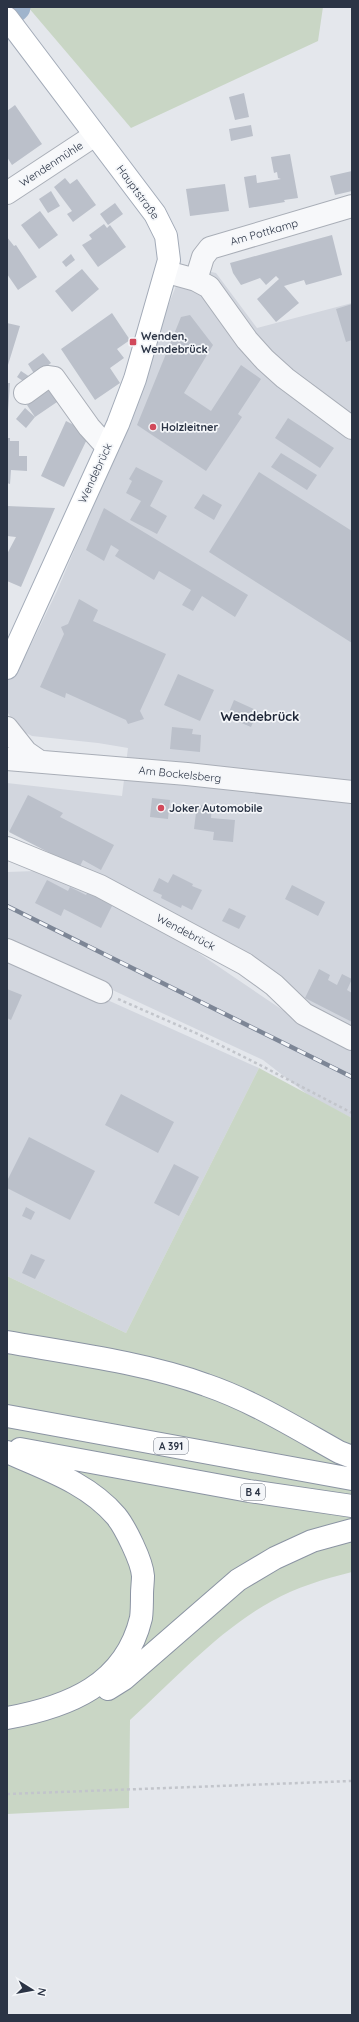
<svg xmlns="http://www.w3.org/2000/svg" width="359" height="2022" font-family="Quicksand,sans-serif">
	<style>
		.built { fill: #d2d6de }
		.green { fill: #c9d6c5 }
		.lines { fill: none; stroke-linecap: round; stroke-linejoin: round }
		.river { stroke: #9fb4cc; stroke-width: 29 }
		.building { fill: #bbc0ca }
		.minor-casing { stroke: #a9aeb7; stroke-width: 24 }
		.major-casing { stroke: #a3abb8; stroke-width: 24 }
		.highway-casing { stroke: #8b94a3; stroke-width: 24 }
		.path { stroke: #c2c5cb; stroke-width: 2.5; stroke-dasharray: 3 3; stroke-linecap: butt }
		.minor { stroke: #f7f8fa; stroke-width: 22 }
		.major { stroke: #fff; stroke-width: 22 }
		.highway { stroke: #fff; stroke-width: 22 }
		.rail-casing { stroke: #7d8696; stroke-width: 4.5 }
		.rail { stroke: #f4f6f9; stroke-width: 3; stroke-dasharray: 9; stroke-linecap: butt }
		.poi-dot { fill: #d1495b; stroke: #f4f6f9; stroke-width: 1.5 }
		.labels { text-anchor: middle; stroke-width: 3.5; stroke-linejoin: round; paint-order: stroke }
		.shield { fill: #f4f6f9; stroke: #676e7b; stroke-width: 1 }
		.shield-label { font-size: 10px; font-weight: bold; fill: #2b3445 }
		.street-label { font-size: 11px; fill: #2b3445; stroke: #f4f6f9 }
		.poi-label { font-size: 11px; font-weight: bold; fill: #2b3445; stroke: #f4f6f9; text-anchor: start }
		.quarter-label { font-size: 13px; font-weight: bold; fill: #1d2536; stroke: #f4f6f9 }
	</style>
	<rect width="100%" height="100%" fill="#e4e7ec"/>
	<!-- built -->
	<path class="built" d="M184,266L216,273L257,328L352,303V1118L312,1098L263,1060L7,941V872L36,871L135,910L287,1013L280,978L113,884L7,830V783L122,796L128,748L98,743L32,736L18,729L8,713L7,649L25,657L57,591L142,390L166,311Z
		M7,955L259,1068L126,1333L7,1276Z"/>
	<!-- green -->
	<path class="green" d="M28,7H323L318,41L131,128Z
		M259,1068L352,1118V1572C324,1579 297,1587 272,1601C219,1630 175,1679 130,1720L129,1808L7,1814V1276L126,1333Z"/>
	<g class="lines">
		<!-- river -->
		<path class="river" d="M7,14L16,7"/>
	</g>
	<!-- building -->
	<path class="building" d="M244,93L249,117L235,120L229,97Z
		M15,105L42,144L12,165L7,157V111Z
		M251,125L253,136L231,141L229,129Z
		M290,154L298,198L284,200L285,202L249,208L244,177L256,175L257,183L281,179L278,178L277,172L274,173L271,157Z
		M352,171V191L335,195L330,176Z
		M65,178L70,184L77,179L96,205L73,222L67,214L72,211L54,187Z
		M225,184L229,211L190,216L186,189Z
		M51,191L60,206L48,213L39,199Z
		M115,203L123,214L108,225L100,214Z
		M40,211L58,235L39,249L21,225Z
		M104,224L107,228L110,225L126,247L98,267L82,245L92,239L89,235Z
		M332,235L342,275L306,285L304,280L284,286L299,303L276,322L257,299L279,279L276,276L266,285L260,278L241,285L233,273L230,263Z
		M7,237L14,246L16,245L37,277L18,290L7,274Z
		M71,254L75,260L66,267L62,262Z
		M82,269L99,289L72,312L55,291Z
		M352,304V340L346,342L336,309Z
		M112,313L130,340L117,349L124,358L110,368L120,383L95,400L61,349Z
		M190,315L213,345L184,393L211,411L241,365L261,379L238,414L242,417L206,471L137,425L181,317Z
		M7,323L20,326L8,365H7Z
		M43,353L51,363L35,375L28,364Z
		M21,371L30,377L26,383L17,377Z
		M7,383H10L8,411H7Z
		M52,388L60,400L35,417L26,428L16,419L25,408L35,417L27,405Z
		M288,418L334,448L320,468L275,438Z
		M66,421L90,433L64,487L41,476Z
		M7,438H10V441H19V456H27V471L11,470L10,484L7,483Z
		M281,453L317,475L307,490L271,467Z
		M136,467L163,481L150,506L167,516L157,534L130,520L141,501L126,493L132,481L129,479Z
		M259,472L352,531V643L209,552Z
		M203,494L222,505L214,520L194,508Z
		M7,506L55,508L21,587L7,581V554L16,537L7,536Z
		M104,508L248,595L235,617L202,596L193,611L182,605L191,590L159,571L154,580L115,556L119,550L111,545L104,561L86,550Z
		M79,599L98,610L93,621L166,654L140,711L144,719L128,724L126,720L66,693L65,698L40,687L64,634L61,627L68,624Z
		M178,674L214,690L200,721L164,705Z
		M234,700L258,711L251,727L227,717Z
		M172,727L193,729L192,734L201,735L200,752L170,749Z
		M28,795L63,813L60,817L114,845L101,870L83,860L79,868L9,832Z
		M152,798L170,800L168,819L150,817Z
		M197,805L212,806L211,818L235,820L233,842L213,840L214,832L194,829Z
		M173,874L193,884L192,886L202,890L192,910L182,905L181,908L161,898L162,895L153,891L159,878L168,883Z
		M47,880L68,891L70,887L86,895L91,887L115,900L101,928L64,909L61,916L35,903Z
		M292,885L325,902L318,916L285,899Z
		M229,908L246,916L239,929L222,921Z
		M319,969L330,975L328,980L337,985L342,974L352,979L347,990L352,993V1022L305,998Z
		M7,989L22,995L11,1020L7,1018Z
		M121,1094L174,1122L158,1153L105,1125Z
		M29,1137L95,1171L70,1220L7,1188V1181Z
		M174,1164L199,1177L179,1216L154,1203Z
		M26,1207L35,1212L31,1220L22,1216Z
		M31,1254L45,1260L35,1279L22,1273Z"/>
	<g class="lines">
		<!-- minor casing -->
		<g class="minor-casing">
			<path id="minor" d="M7,193L95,135
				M167,272L196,280L209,287L247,340L265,360L285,378L352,428
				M196,280L203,257L210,248L352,206
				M25,393L47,377L54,378L89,427L107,447
				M7,728L26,752L39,761
				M7,759L187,774L352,792
				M7,848L100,886L245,964L274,985L304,1014L352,1039
				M7,950L101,992"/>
		</g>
		<!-- major casing -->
		<g class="major-casing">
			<path id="major" d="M7,18L155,214L166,236L169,260L135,379L118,424L7,668"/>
		</g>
		<!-- highway casing -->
		<g class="highway-casing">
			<path id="highway" d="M7,1342C70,1353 146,1363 206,1385C253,1401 296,1428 339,1452L352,1457
				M7,1416L352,1479
				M20,1449L249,1491L352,1506
				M7,1452C45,1469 88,1483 116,1516C125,1527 142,1561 143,1576C143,1582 142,1588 142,1594C142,1602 142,1611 141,1618C125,1685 68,1707 7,1718
				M108,1689L124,1679L238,1580L275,1558L312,1541L352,1530"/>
		</g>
		<!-- path -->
		<path class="path" d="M118,999L198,1034L260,1065L352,1113
			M7,1794L352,1781"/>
		<!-- minor -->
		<use href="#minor" class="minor"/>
		<!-- major -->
		<use href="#major" class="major"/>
		<!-- highway -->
		<use href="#highway" class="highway"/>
		<!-- rail casing -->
		<g class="rail-casing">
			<path id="rail" d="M7,906L352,1077"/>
		</g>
		<!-- rail -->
		<use href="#rail" class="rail"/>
	</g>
	<!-- markers -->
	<g class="poi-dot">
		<rect x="129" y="338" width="8" height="8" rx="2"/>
		<circle cx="153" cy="427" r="4"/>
		<circle cx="161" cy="808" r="4"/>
	</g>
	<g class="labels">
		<!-- shield labels -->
		<g class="shield">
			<rect x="154" y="1438" width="34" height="16" rx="3"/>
			<rect x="241" y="1484" width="24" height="16" rx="3"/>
		</g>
		<g class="shield-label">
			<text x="171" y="1450">A 391</text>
			<text x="253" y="1496">B 4</text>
		</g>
		<!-- street labels -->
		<g class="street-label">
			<text transform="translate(51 164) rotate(-33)" y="4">Wendenmühle</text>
			<text transform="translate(138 192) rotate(54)" y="4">Hauptstraße</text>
			<text transform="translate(264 232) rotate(-16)" y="4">Am Pottkamp</text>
			<text transform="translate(95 473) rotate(-65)" y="4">Wendebrück</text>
			<text transform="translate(180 774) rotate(6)" y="4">Am Bockelsberg</text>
			<text transform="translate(186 932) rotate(28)" y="4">Wendebrück</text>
		</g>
		<!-- poi labels -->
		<g class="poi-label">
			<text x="141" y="340">Wenden,<tspan x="141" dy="13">Wendebrück</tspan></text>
			<text x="161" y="431">Holzleitner</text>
			<text x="169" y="812">Joker Automobile</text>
		</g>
		<!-- quarter labels -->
		<g class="quarter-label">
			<text x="260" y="721">Wendebrück</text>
		</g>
	</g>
	<!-- border -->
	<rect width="359" height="2022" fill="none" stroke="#2b3445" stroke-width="16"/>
	<!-- north arrow -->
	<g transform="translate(32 1990) rotate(101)" stroke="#f4f6f9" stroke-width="3" paint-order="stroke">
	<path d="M0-3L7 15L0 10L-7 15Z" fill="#2b3445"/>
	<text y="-6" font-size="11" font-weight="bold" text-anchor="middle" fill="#2b3445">N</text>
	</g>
</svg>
